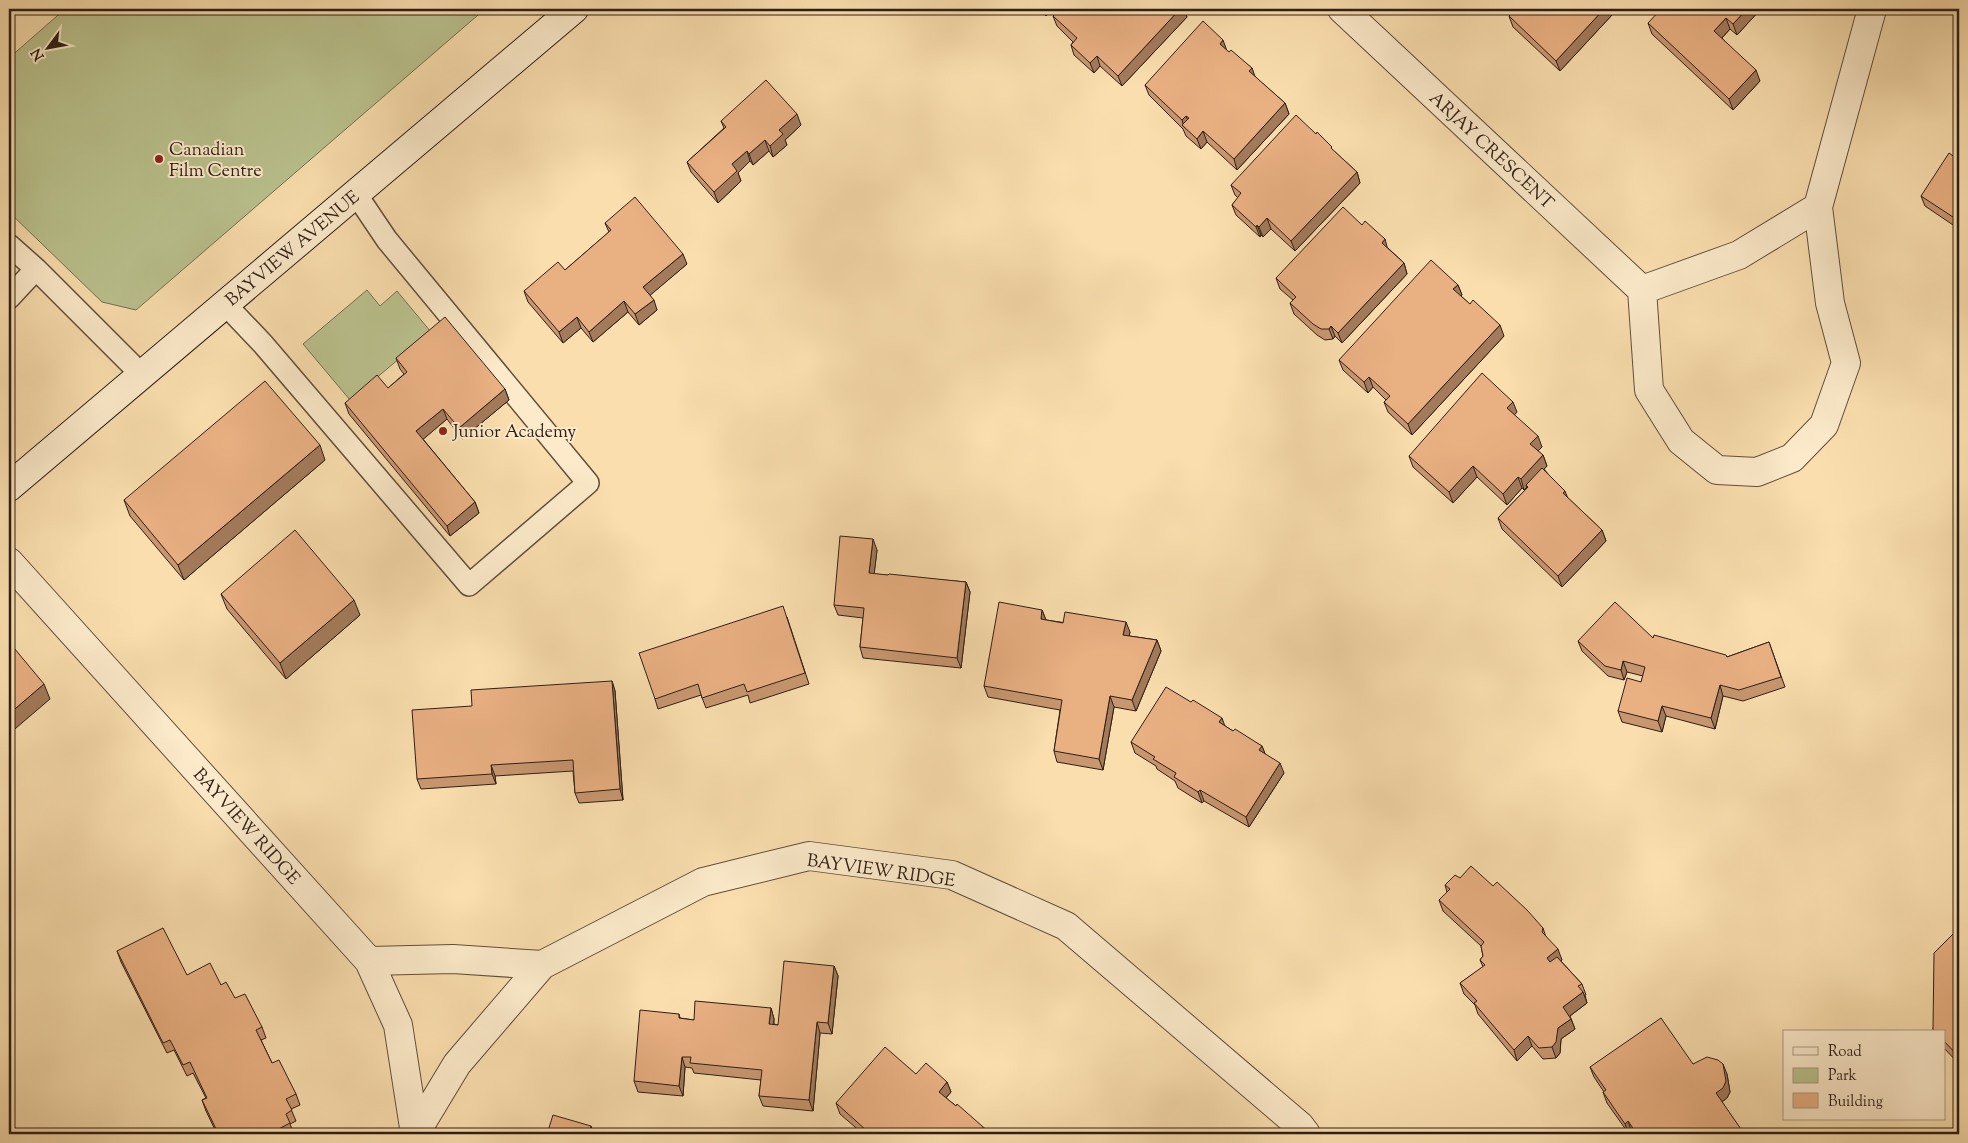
<svg xmlns="http://www.w3.org/2000/svg" width="1968" height="1143" font-family="'Sorts Mill Goudy',serif">
	<style>
		.green { fill: #bac28e; stroke: #747053 }
		.lines { fill: none; stroke-linecap: round; stroke-linejoin: round }
		.lane-casing { stroke: #604e3e; stroke-width: 24 }
		.street-casing { stroke: #604e3e; stroke-width: 30 }
		.secondary-casing { stroke: #2d1e18; stroke-width: 30 }
		.lane { stroke: #fceaca; stroke-width: 21 }
		.street { stroke: #fceaca; stroke-width: 28 }
		.secondary { stroke: #fceaca; stroke-width: 28 }
		.wall { fill: #c89770; stroke: #2d1e18 }
		.shaded-wall { fill: #a37b5b; stroke: #2d1e18 }
		.building { fill: #e9b082; stroke: #2d1e18 }
		.poi-dot { fill: #8f2418; stroke: #fceaca; stroke-width: 2 }
		.labels { text-anchor: middle; stroke-width: 4; stroke-linejoin: round; paint-order: stroke }
		.poi-label { font-size: 18px; fill: #2d1e18; stroke: #fceaca; text-anchor: start }
		.street-label { font-size: 18px; fill: #2d1e18; stroke: #fceaca }
	</style>
	<rect width="100%" height="100%" fill="#fadeae"/>
	<filter id="stains"><feTurbulence type="fractalNoise" baseFrequency=".004" numOctaves="4"/><feColorMatrix values="0 0 0 0 .2 0 0 0 0 .09 0 0 0 0 .02 0 0 0 .5 -.17"/></filter>
	<radialGradient id="worn" r=".72"><stop offset=".6" stop-color="#630" stop-opacity="0"/><stop offset="1" stop-color="#630" stop-opacity=".3"/></radialGradient>
	<!-- green -->
	<path class="green" d="M65,9H485L136,310L102,302L9,212V58Z
		M367,290L380,306L397,291L431,332L350,400L303,344Z"/>
	<g class="lines">
		<!-- lane casing -->
		<g class="lane-casing">
			<path id="lane" d="M9,245L36,269L142,375
				M9,298L36,269
				M225,304L263,344L469,585L588,483L387,240L356,194"/>
		</g>
		<!-- street casing -->
		<g class="street-casing">
			<path id="street" d="M1342,9L1642,290L1649,390L1681,441L1717,470L1757,472L1792,458L1824,425L1846,363L1830,303L1818,207
				M1642,290L1739,255L1818,207L1872,9
				M9,562L369,961L453,959L542,965L703,882L809,856L952,875L1066,926L1300,1126L1306,1134
				M369,961L398,1025L415,1134
				M416,1132L457,1064L542,965"/>
		</g>
		<!-- secondary casing -->
		<g class="secondary-casing">
			<path id="secondary" d="M9,487L574,9"/>
		</g>
		<!-- lane -->
		<use href="#lane" class="lane"/>
		<!-- street -->
		<use href="#street" class="street"/>
		<!-- secondary -->
		<use href="#secondary" class="secondary"/>
	</g>
	<!-- wall -->
	<path class="wall" d="M1039,9H1053L1046,16Z
		M1060,9H1184L1187,17L1122,86L1100,66L1094,73L1074,55L1071,45L1073,42L1057,26L1053,16Z
		M1506,9H1610L1612,15L1560,71L1513,27L1509,16L1512,14Z
		M1759,11L1737,35L1730,29L1722,38L1760,81L1733,110L1652,34L1648,23Z
		M1226,50L1252,68L1254,76L1285,103L1289,114L1237,170L1207,142L1201,149L1186,136L1183,129L1149,95L1145,85Z
		M721,121L801,125L785,140L787,145L773,157L769,151L753,165L750,161L738,173L741,181L718,203L691,172L687,162L724,128Z
		M1334,151L1357,172L1360,183L1295,251L1271,229L1263,237L1261,235L1260,237L1236,215L1232,205L1238,198L1235,195L1231,185Z
		M1959,160V229L1925,206L1921,196Z
		M605,223L687,264L650,295L657,310L639,325L628,312L593,342L581,328L563,343L528,302L524,291L565,270L609,232Z
		M1388,248L1404,263L1407,274L1342,343L1335,336L1333,339L1325,340L1317,335L1294,314L1290,303L1293,300L1280,289L1276,278Z
		M1458,285L1462,295L1461,296L1504,336L1412,435L1388,412L1384,402L1386,400L1373,387L1368,393L1343,370L1339,360Z
		M396,358L505,389L509,400L462,439L447,419L423,439L475,502L479,513L450,536L349,414L345,403L388,388L404,374L400,369Z
		M1517,412L1514,415L1542,447L1538,451L1543,455L1547,466L1544,469L1568,498L1602,530L1606,541L1562,587L1502,529L1498,518L1527,488V487L1524,490L1522,488L1507,505L1477,477L1453,503L1413,467L1409,456Z
		M325,460L184,580L130,516L124,500Z
		M877,550L874,574L966,582L970,592L961,668L863,658L860,647L863,618L838,615L834,605Z
		M221,594L360,615L286,679L227,609Z
		M1042,610L1046,620L1130,632L1129,636L1157,640L1161,651L1136,711L1114,707L1103,770L1057,762L1054,751L1060,710L988,697L984,686Z
		M787,617L809,684L750,703L748,695L706,708L701,695L658,709L655,699Z
		M1653,638L1727,657L1769,642L1785,687L1743,701L1723,696L1715,729L1666,716L1662,732L1622,722L1618,711L1641,682L1643,676L1627,672L1624,680L1608,676L1582,651L1578,641Z
		M612,681L615,691L623,800L579,803L575,793L573,771L495,776L496,784L421,789L417,779Z
		M1225,726L1233,731L1262,746L1265,754L1284,773L1249,827L1204,801L1202,803L1178,788L1175,781L1157,769L1156,766L1135,753L1131,742Z
		M1460,878L1493,886L1543,928L1546,937L1562,960L1561,961L1582,984L1586,995H1585L1587,1003L1570,1016L1575,1029L1561,1039L1560,1053L1556,1058L1543,1059L1532,1046L1517,1061L1478,1014L1475,1005L1464,994L1460,983L1483,967L1480,960L1483,956L1481,946L1443,911L1439,900L1447,892L1445,885Z
		M1959,928V1064L1944,1048V1032H1934L1933,1029Z
		M117,951L187,975L221,985L262,1027L266,1038L261,1040L272,1063L296,1094L300,1105L291,1109L296,1121L290,1124L294,1134H217L206,1111L202,1100L206,1098L193,1073L187,1076L174,1050L167,1053L121,962Z
		M834,966L838,976L832,1034L820,1033L813,1111L763,1106L759,1096L761,1080L694,1073L692,1068L685,1067L683,1096L638,1092L634,1081L679,1014L680,1018L694,1020L771,1008L774,1019V1024L778,1025Z
		M1693,1064L1727,1074L1730,1092L1727,1098L1722,1102L1744,1134H1634L1632,1132L1629,1134L1607,1103L1603,1092H1604L1594,1077L1590,1067Z
		M916,1074L947,1082L951,1092L946,1098L956,1106L990,1133L991,1134H863L840,1114L836,1103Z"/>
	<!-- shaded-wall -->
	<path class="shaded-wall" d="M1044,9H1053L1046,16Z
		M1180,9H1184L1187,17L1122,86L1118,76Z
		M1604,9H1610L1612,15L1560,71L1556,61Z
		M1747,9H1758L1759,11L1737,35L1733,24Z
		M1726,18L1730,29L1718,42L1714,31Z
		M1223,40L1227,51L1220,44Z
		M1097,56L1100,66L1094,73L1090,63Z
		M1252,68L1256,79L1249,71Z
		M1756,70L1760,81L1733,110L1729,99Z
		M1285,103L1289,114L1237,170L1234,159Z
		M797,114L801,125L785,140L787,145L773,157L770,146L779,130Z
		M1186,116L1190,126L1184,127L1182,120Z
		M1203,131L1207,142L1201,149L1197,139Z
		M765,140L769,151L753,165L749,154Z
		M747,151L750,161L738,173L741,181L718,203L714,192L732,164Z
		M1357,172L1360,183L1295,251L1291,241Z
		M1267,218L1271,229L1263,237L1259,227Z
		M1257,225L1261,235L1260,237L1256,227Z
		M1385,239L1388,250L1382,243Z
		M683,254L687,264L647,298L643,287Z
		M1404,263L1407,274L1342,343L1338,333Z
		M1458,285L1462,295L1457,299L1453,289Z
		M654,300L657,310L639,325L635,314Z
		M624,301L628,312L593,342L589,332Z
		M577,317L581,328L563,343L559,332Z
		M1500,325L1504,336L1412,435L1408,424Z
		M1331,326L1335,336L1333,339L1329,329Z
		M1369,377L1373,387L1368,393L1364,382Z
		M505,389L509,400L462,439L459,428Z
		M1513,402L1517,412L1511,419L1507,408Z
		M443,409L447,419L420,442L416,431Z
		M1538,436L1542,447L1534,455L1530,444Z
		M320,445L325,460L184,580L178,565Z
		M1543,455L1547,466L1528,487L1526,485L1527,487L1524,490L1521,479Z
		M1473,466L1477,477L1453,503L1449,492Z
		M1518,477L1522,488L1507,505L1503,494Z
		M1565,491L1569,501L1563,493Z
		M475,502L479,513L450,536L447,526Z
		M1602,530L1606,541L1562,587L1558,576Z
		M873,539L877,550L873,584L869,573Z
		M966,582L970,592L961,668L957,658Z
		M354,600L360,615L286,679L280,663Z
		M1042,610L1046,620L1041,619Z
		M1126,622L1130,632L1127,645L1123,635Z
		M1157,640L1161,651L1136,711L1132,700Z
		M1623,661L1627,672L1624,680L1621,670Z
		M612,681L615,691L623,800L620,789Z
		M44,684L50,699L9,734V714Z
		M1720,685L1723,696L1715,729L1711,718Z
		M1110,696L1114,707L1103,770L1099,759Z
		M1662,706L1666,716L1662,732L1658,721Z
		M1222,718L1226,729L1219,722Z
		M1262,746L1266,756L1259,750Z
		M1280,763L1284,773L1249,827L1246,817Z
		M491,765L495,776L496,784L492,774Z
		M1200,790L1204,801L1202,803L1198,792Z
		M1558,949L1562,960L1551,969L1547,958Z
		M834,966L838,976L832,1034L828,1023Z
		M1583,992L1587,1003L1567,1018L1563,1007Z
		M771,1008L774,1019L773,1034L769,1024Z
		M1571,1019L1575,1029L1561,1039L1560,1053L1556,1058L1552,1047L1558,1028Z
		M817,1022L820,1033L813,1111L809,1100Z
		M1528,1036L1532,1046L1517,1061L1514,1050Z
		M682,1057L685,1067L683,1096L679,1086Z
		M1723,1064L1727,1074L1730,1092L1727,1098L1720,1103L1716,1093Z
		M947,1082L951,1092L942,1102L939,1092Z
		M1628,1121L1632,1132L1629,1134L1625,1124Z
		M591,1126L594,1134H589Z
		M1666,1129L1668,1134H1659Z"/>
	<!-- building -->
	<path class="building" d="M1060,9H1180L1118,76L1097,56L1090,63L1071,45L1077,38L1053,16Z
		M1514,9H1604L1556,61L1509,16L1515,10Z
		M1661,9H1747L1733,24L1726,18L1714,31L1756,70L1729,99L1648,23Z
		M1203,21L1223,40L1220,44L1229,52L1231,50L1252,68L1249,71L1285,103L1234,159L1203,131L1197,139L1182,125L1189,118L1186,116L1182,120L1145,85Z
		M766,80L797,114L779,130L783,134L770,146L765,140L749,154L747,151L732,164L737,171L714,192L687,162L726,127L721,121Z
		M1296,115L1316,134L1317,132L1332,147L1331,148L1357,172L1291,241L1267,218L1259,227L1257,225L1256,227L1232,205L1241,193L1231,185Z
		M1949,153L1959,160V221L1921,196Z
		M635,197L683,254L643,287L654,300L635,314L624,301L589,332L577,317L559,332L524,291L558,262L565,270L611,230L605,223Z
		M1343,207L1362,225L1365,221L1385,239L1382,243L1404,263L1338,333L1331,326L1329,329H1321L1313,324L1290,303L1296,297L1276,278Z
		M1431,260L1458,285L1453,289L1470,304L1473,300L1500,325L1408,424L1384,402L1390,396L1369,377L1364,382L1339,360Z
		M445,317L505,389L459,428L443,409L416,431L475,502L447,526L345,403L377,375L388,388L407,372L396,358Z
		M1482,373L1513,402L1507,408L1538,436L1530,444L1543,455L1521,479L1518,477L1503,494L1473,466L1449,492L1409,456Z
		M265,381L320,445L178,565L124,500Z
		M1542,468L1565,491L1563,493L1602,530L1558,576L1498,518L1528,487L1526,485Z
		M295,530L354,600L280,663L221,594Z
		M840,536L873,539L869,573L888,575L889,574L966,582L957,658L860,647L864,608L834,605Z
		M999,602L1042,610L1041,619L1063,623L1065,612L1126,622L1123,635L1157,640L1132,700L1110,696L1099,759L1054,751L1062,700L984,686Z
		M1615,602L1653,638L1654,635L1726,655L1727,657L1769,642L1781,677L1739,690L1720,685L1711,718L1662,706L1658,721L1618,711L1627,678L1641,682L1645,667L1623,661L1621,670L1605,666L1578,641Z
		M783,606L805,673L747,692L744,684L702,698L698,684L655,699L639,653Z
		M9,642L44,684L9,714Z
		M612,681L620,789L575,793L573,760L491,765L492,774L417,779L412,710L472,706L471,690Z
		M1166,687L1191,702L1193,700L1222,718L1219,722L1233,731L1235,729L1262,746L1259,750L1280,763L1246,817L1200,790L1198,792L1174,777L1176,773L1153,759L1155,757L1131,742Z
		M1471,866L1493,886L1497,882L1527,910L1543,928L1542,932L1558,949L1547,958L1550,962L1557,957L1582,984L1578,986L1583,992L1563,1007L1571,1019L1558,1028L1556,1042L1552,1047L1539,1048L1528,1036L1514,1050L1474,1003L1477,1001L1460,983L1485,965L1480,960L1483,956L1481,946L1484,942L1439,900L1450,889L1445,885L1455,875L1460,878Z
		M163,928L187,975L210,963L221,985L226,982L235,998L245,994L262,1027L256,1030L272,1063L279,1060L296,1094L286,1099L292,1110L286,1114L290,1123L269,1134H226L224,1130L218,1133L202,1100L207,1098L190,1062L183,1065L170,1040L163,1043L117,951Z
		M1959,928V1057L1944,1041V1032H1935L1933,1029L1934,953Z
		M784,961L834,966L828,1023L817,1022L809,1100L759,1096L762,1070L690,1063L691,1057H682L679,1086L634,1081L640,1010L679,1014V1018L694,1020L695,1001L771,1008L769,1024L778,1025Z
		M1661,1018L1693,1064L1707,1057L1718,1060L1723,1064L1726,1081L1723,1088L1716,1093L1743,1132L1740,1134H1670L1666,1129L1659,1134H1637L1628,1121L1625,1124L1603,1092L1606,1090L1590,1067Z
		M885,1047L916,1074L926,1063L947,1082L939,1092L956,1106L957,1104L990,1133L989,1134H865L866,1130L836,1103Z
		M553,1115L591,1126L589,1134H547Z
		M850,1130L861,1134H846Z"/>
	<!-- markers -->
	<g class="poi-dot">
		<circle cx="159" cy="159" r="5"/>
		<circle cx="443" cy="431" r="5"/>
	</g>
	<g class="labels">
		<!-- poi labels -->
		<g class="poi-label">
			<text x="169" y="155">Canadian<tspan x="169" dy="21">Film Centre</tspan></text>
			<text x="453" y="437">Junior Academy</text>
		</g>
		<!-- street labels -->
		<g class="street-label">
			<text transform="translate(1492 150) rotate(43)" y="6">ARJAY CRESCENT</text>
			<text transform="translate(292 248) rotate(-40)" y="6">BAYVIEW AVENUE</text>
			<text transform="translate(247 826) rotate(48)" y="6">BAYVIEW RIDGE</text>
			<text transform="translate(881 870) rotate(8)" y="6">BAYVIEW RIDGE</text>
		</g>
	</g>
	<!-- margin -->
	<rect width="1968" height="1143" fill="none" stroke="#fadeae" stroke-width="30"/>
	<rect x="10" y="10" width="1948" height="1123" fill="none" stroke="#2d1e18" stroke-width="2.5"/>
	<rect x="15" y="15" width="1938" height="1113" fill="none" stroke="#2d1e18"/>
	<!-- legend -->
	<rect x="1783" y="1030" width="162" height="90" fill="#fceaca" stroke="#a99883"/>
	<rect x="1793" y="1047" width="25" height="8" fill="#fceaca" stroke="#a99883"/>
	<text x="1828" y="1056" font-size="15" fill="#2d1e18">Road</text>
	<rect x="1793" y="1068" width="25" height="15" fill="#bac28e" stroke="#a99883"/>
	<text x="1828" y="1080" font-size="15" fill="#2d1e18">Park</text>
	<rect x="1793" y="1093" width="25" height="15" fill="#e9b082" stroke="#a99883"/>
	<text x="1828" y="1106" font-size="15" fill="#2d1e18">Building</text>
	<!-- north arrow -->
	<g transform="translate(48 48) rotate(238)" stroke="#fceaca" stroke-width="4" paint-order="stroke">
	<path d="M0-4L9 19L0 12L-9 19Z" fill="#2d1e18"/>
	<text y="-8" font-size="14" font-weight="bold" text-anchor="middle" fill="#2d1e18">N</text>
	</g>
	<rect width="100%" height="100%" filter="url(#stains)"/>
	<rect width="100%" height="100%" fill="url(#worn)"/>
</svg>
